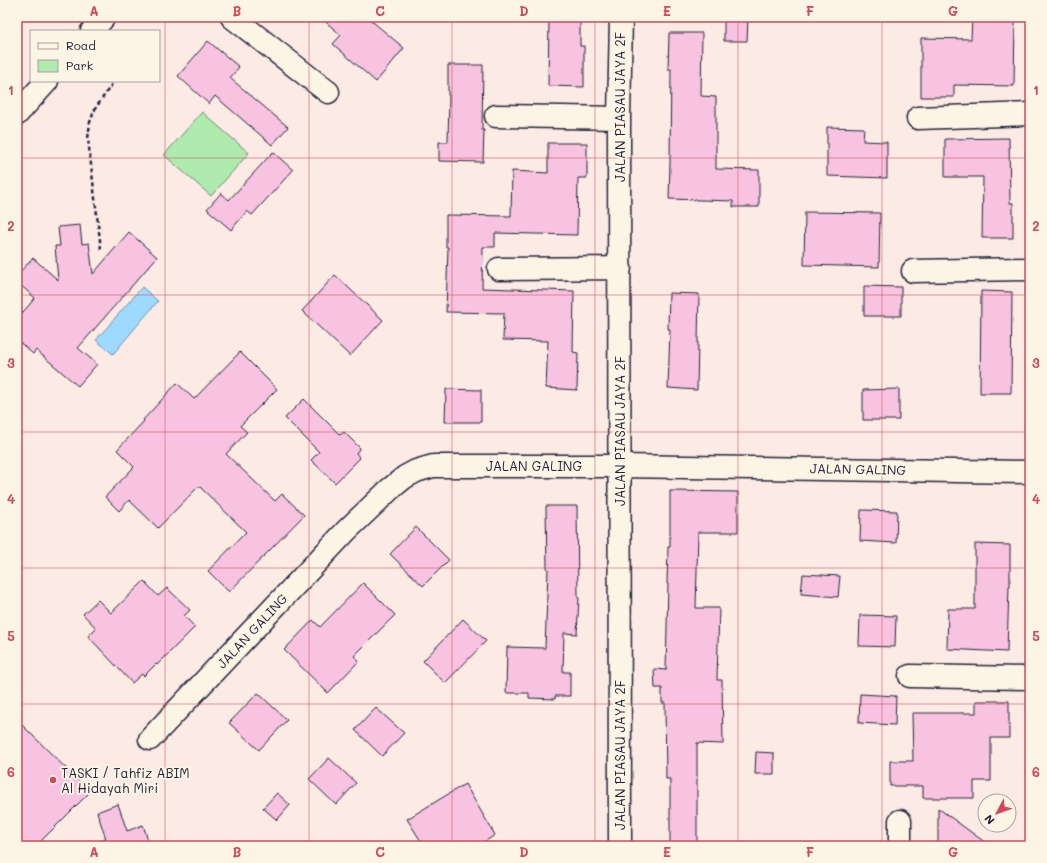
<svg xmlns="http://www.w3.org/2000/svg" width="1047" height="863" font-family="Mali,sans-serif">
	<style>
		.green { fill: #afeaaf; stroke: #688675 }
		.water { fill: #9edaff; stroke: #6c90b1 }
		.building { fill: #f8c3e0; stroke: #22223b }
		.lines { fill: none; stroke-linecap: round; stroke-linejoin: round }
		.minor-casing { stroke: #22223b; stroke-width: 25 }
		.path { stroke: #22223b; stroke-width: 2.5; stroke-dasharray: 4 3; stroke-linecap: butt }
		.minor { stroke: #fcf5e5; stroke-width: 22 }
		.grid { fill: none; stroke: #d1495b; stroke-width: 1; stroke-opacity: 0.55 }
		.poi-dot { fill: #d1495b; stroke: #fcf5e5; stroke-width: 1.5 }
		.labels { text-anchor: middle; stroke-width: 4; stroke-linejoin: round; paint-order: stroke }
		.street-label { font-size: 13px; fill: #22223b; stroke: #fcf5e5 }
		.poi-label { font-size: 13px; fill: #22223b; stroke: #fcf5e5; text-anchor: start }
		.neatline { fill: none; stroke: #d1495b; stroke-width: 1.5 }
		.grid-label { font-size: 13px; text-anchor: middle; font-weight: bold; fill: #d1495b }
	</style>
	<rect width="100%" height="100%" fill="#fbebe4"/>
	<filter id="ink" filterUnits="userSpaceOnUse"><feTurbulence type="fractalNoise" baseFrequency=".025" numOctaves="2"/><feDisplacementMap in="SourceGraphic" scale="8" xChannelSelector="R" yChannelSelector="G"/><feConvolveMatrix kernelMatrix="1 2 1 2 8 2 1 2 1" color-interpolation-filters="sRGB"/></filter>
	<g filter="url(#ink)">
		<!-- green -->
		<path class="green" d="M202,112L249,153L211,196L164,155Z"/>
		<!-- water -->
		<path class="water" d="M142,287L158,301L113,354L96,340Z"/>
		<!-- building -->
		<path class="building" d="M320,17H367L404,48L376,82L333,44L341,35Z
			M549,17H580V46H584V87L548,86Z
			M972,17H1015L1014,86L954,85V97H921V38L971,39Z
			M724,19H748L747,41H724Z
			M669,33H702L701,96L716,97V169L759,170V207H733V201L669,199L670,163L671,69H668Z
			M208,41L239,67L230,78L288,127L272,145L215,96L209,104L178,76Z
			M448,65H483L482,130H484L483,162L439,161V142H448L449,95H448Z
			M827,127L864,128L863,141L887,142V178L827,176Z
			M1009,138L1010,203H1013V238H982L983,177H945V139Z
			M548,143H587V178H578L577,235L495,233V247H483L482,288L574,291L573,352L578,353L577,390L546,388L548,341L503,340L504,313L446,312L448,247H446V215L511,216L512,171L548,173Z
			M273,152L293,170L252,215L247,211L231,230L207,209L221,193L229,200Z
			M805,212L880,213L879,267L804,265Z
			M80,225L82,244L89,243L93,274L129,232L157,257L78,348L97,364L78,386L36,350L33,354L17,340V319L35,298L17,282V275L33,258L58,280L55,246H60L58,227Z
			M335,275L383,320L350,356L302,311Z
			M864,286L901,287V316H864Z
			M981,291L1012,292L1011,393H980Z
			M669,293L699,294L697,390L668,388L670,329H668Z
			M240,352L277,389L240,426L247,432L226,454L275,501L282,494L304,515L229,592L208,571L246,532L199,486L158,528L129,500L119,511L105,497L134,467L117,450L144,421L143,420L177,383L194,399Z
			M446,389L481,390V422H445Z
			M899,389V420H863V390Z
			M304,399L340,435L344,432L360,448L356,453L360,458L335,483L311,460L319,452L285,418Z
			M670,491L738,492V532H698L696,608H719L717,680H722L723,744L697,743V844H670V779H666L665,703H662V688H655L654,669L666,670L668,584H667L668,547H670Z
			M546,506H577L578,598H579L577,634L564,633L563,672H570V696H555V699L529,698V693H506L507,647L545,648L548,569H547Z
			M861,510L897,511L896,543L860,541Z
			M416,527L449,560L423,586L390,554Z
			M975,544L1010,545V586H1009L1007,652L947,649L948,609H975Z
			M803,574L840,576L838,597L801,594Z
			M144,581L158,596L167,588L190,610L184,616L195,627L157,665L156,664L144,676L142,674L132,683L88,636L96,628L83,614L98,600L111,613Z
			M363,583L395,615L354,656L359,661L328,693L284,650L313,620L320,627Z
			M860,615L896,616L895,647L859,646Z
			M463,619L486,641L445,683L423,661Z
			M258,693L287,720L259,750L229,723Z
			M860,694L896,696L895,725L859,723Z
			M976,701H1009V738H991V781H974V798H923V786H890V761H913L912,713H976Z
			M376,708L404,733L382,756L355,730Z
			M17,720L90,792L36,846H17Z
			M756,752L774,753V774H755Z
			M329,758L356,783L336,805L309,779Z
			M465,784L495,835L478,846H424L407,819Z
			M277,793L290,805L277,820L263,808Z
			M118,804L127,831L143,825L150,846H92V844L106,839L97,812Z
			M938,808L990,846H938Z"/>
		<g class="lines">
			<!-- minor casing -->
			<g class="minor-casing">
				<path id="minor" d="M232,17L328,92
					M92,31L104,17
					M17,114L47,81
					M496,116L619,118
					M918,118L1030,114
					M499,269L620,268
					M913,271L1030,269
					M910,676L1030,678
					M150,739L347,530L390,489L405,477L416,471L433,466H620L1030,472
					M900,821V846
					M620,846L619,118L621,17"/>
			</g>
			<!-- path -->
			<path class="path" d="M101,249L88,139L90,122L95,109L114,81"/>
			<!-- minor -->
			<use href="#minor" class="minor"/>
		</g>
	</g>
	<!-- grid -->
	<path class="grid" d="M165,17V846M309,17V846M452,17V846M595,17V846M738,17V846M882,17V846M17,158H1030M17,295H1030M17,432H1030M17,568H1030M17,704H1030"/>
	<!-- markers -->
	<circle class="poi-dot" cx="53" cy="780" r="4"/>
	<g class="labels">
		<!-- street labels -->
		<g class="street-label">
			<text transform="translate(620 107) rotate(-90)" y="5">JALAN PIASAU JAYA 2F</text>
			<text transform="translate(620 431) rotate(-90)" y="5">JALAN PIASAU JAYA 2F</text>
			<text x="534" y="471">JALAN GALING</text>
			<text transform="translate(858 469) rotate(1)" y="5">JALAN GALING</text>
			<text transform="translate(252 631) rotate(-47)" y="5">JALAN GALING</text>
			<text transform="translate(620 755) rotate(-90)" y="5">JALAN PIASAU JAYA 2F</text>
		</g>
		<!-- poi labels -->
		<g class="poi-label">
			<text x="61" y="778">TASKI / Tahfiz ABIM<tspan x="61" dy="15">Al Hidayah Miri</tspan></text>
		</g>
	</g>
	<!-- margin -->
	<rect width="1047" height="863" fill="none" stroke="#fcf5e5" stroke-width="44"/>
	<!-- legend -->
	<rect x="30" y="30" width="130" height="52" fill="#fcf5e5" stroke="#a5a1a1"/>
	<rect x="38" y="43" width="20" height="6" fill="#fcf5e5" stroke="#a5a1a1"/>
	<text x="66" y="50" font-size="12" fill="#22223b">Road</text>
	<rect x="38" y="60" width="20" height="12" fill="#afeaaf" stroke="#a5a1a1"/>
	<text x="66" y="70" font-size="12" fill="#22223b">Park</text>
	<!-- north arrow -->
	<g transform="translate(997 813) rotate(229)"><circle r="19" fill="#fcf5e5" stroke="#a5a1a1"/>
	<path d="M0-3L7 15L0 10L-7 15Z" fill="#d1495b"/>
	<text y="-6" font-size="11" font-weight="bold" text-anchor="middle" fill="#22223b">N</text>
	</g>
	<rect x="22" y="22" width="1003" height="819" class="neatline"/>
	<g class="grid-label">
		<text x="94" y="16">A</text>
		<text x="237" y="16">B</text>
		<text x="380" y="16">C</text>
		<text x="524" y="16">D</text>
		<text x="667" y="16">E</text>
		<text x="810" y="16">F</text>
		<text x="953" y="16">G</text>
		<text x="11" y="95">1</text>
		<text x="1036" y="95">1</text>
		<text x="11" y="231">2</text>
		<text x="1036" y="231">2</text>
		<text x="11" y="368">3</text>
		<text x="1036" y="368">3</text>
		<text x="11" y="504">4</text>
		<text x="1036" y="504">4</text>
		<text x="11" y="641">5</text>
		<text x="1036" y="641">5</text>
		<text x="11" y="777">6</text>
		<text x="1036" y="777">6</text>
		<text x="94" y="857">A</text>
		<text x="237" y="857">B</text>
		<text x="380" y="857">C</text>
		<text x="524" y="857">D</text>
		<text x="667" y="857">E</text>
		<text x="810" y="857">F</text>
		<text x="953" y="857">G</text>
	</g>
</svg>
